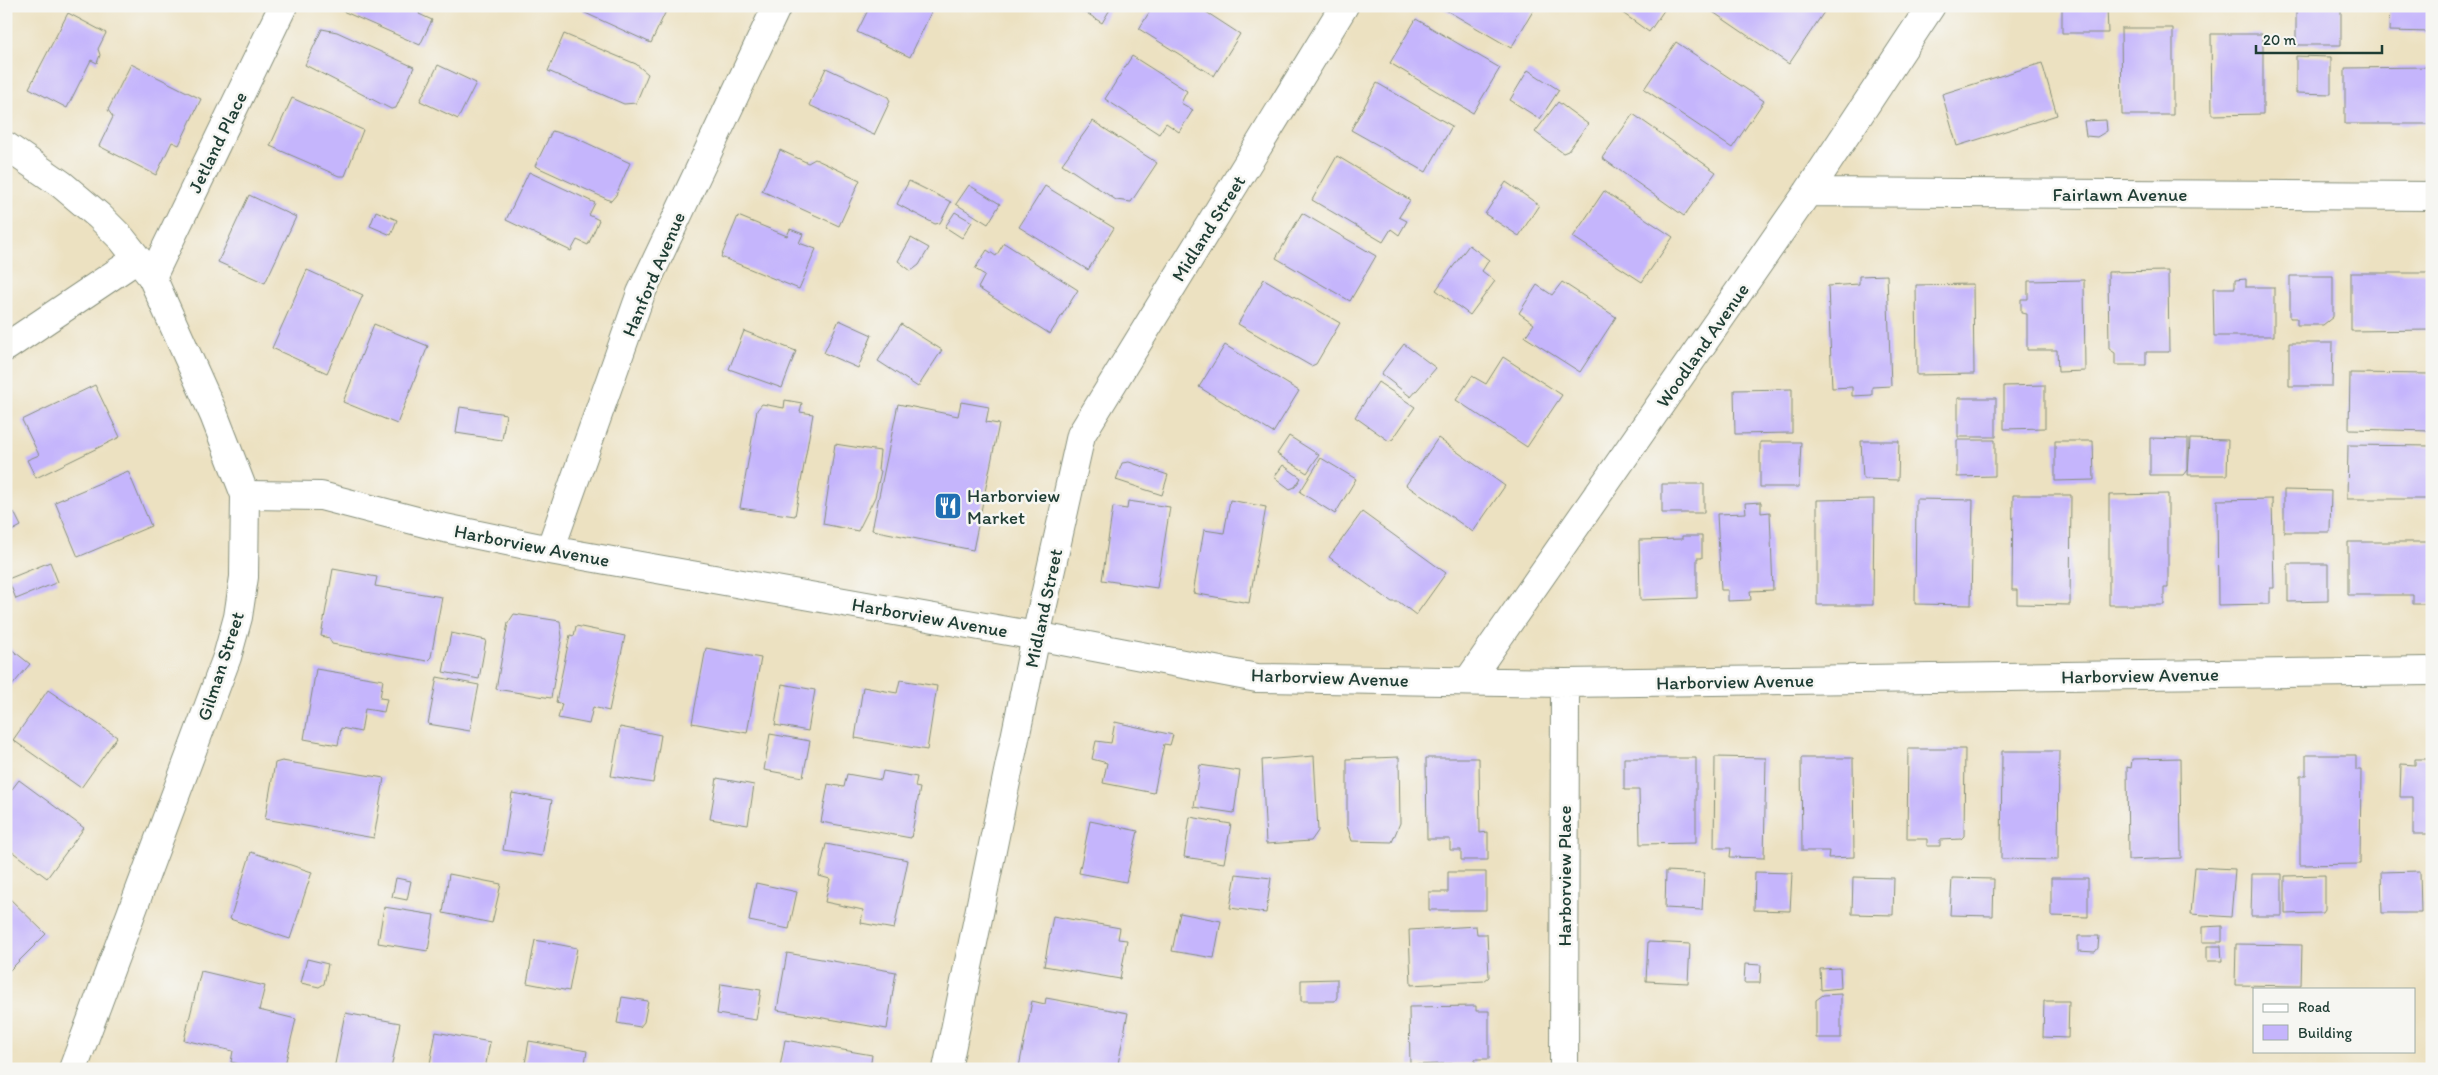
<svg xmlns="http://www.w3.org/2000/svg" width="2438" height="1075" font-family="Itim,sans-serif">
	<style>
		.building { fill: #c5b5fc }
		.lines { fill: none; stroke-linecap: round; stroke-linejoin: round }
		.street-casing { stroke: #868f7a; stroke-width: 30 }
		.secondary-casing { stroke: #868f7a; stroke-width: 30 }
		.street { stroke: #fff; stroke-width: 28 }
		.secondary { stroke: #fff; stroke-width: 28 }
		.labels { text-anchor: middle; stroke-width: 5; stroke-linejoin: round; paint-order: stroke }
		.street-label { font-size: 19px; fill: #1f3d34; stroke: #f6f6f2 }
		.poi-label { font-size: 19px; fill: #1f3d34; stroke: #f6f6f2; text-anchor: start }
	</style>
	<rect width="100%" height="100%" fill="#f6f6f2"/>
	<filter id="ink" filterUnits="userSpaceOnUse"><feTurbulence type="fractalNoise" baseFrequency=".02" numOctaves="2"/><feDisplacementMap in="SourceGraphic" scale="10" xChannelSelector="R" yChannelSelector="G"/><feConvolveMatrix kernelMatrix="1 2 1 2 8 2 1 2 1" color-interpolation-filters="sRGB"/></filter>
	<filter id="wash" filterUnits="userSpaceOnUse"><feTurbulence type="fractalNoise" baseFrequency=".0096" numOctaves="4" result="noise"/><feDisplacementMap in="SourceGraphic" scale="20" xChannelSelector="R" yChannelSelector="G"/><feGaussianBlur stdDeviation="1.12" result="paint"/><feColorMatrix in="noise" values="0 0 0 0 0 0 0 0 0 0 0 0 0 0 0 0 0 1.4 0 .05"/><feComposite in="paint" operator="in"/></filter>
	<g filter="url(#wash)">
		<rect width="100%" height="100%" fill="#ece1c1"/>
		<g id="blocks">
			<!-- building -->
			<path class="building" d="M340,6H422L419,14L432,20L420,45L338,9Z
				M586,6H657L666,11L651,43L583,12Z
				M870,6H934L910,57L857,32Z
				M1076,6H1112L1102,23Z
				M1153,6H1197L1240,34L1214,76L1139,29Z
				M1245,6H1256L1252,11Z
				M1439,6H1536L1511,48Z
				M1619,6H1667L1649,32L1617,9Z
				M1713,6H1815L1824,12L1789,64L1710,10Z
				M2062,6H2107L2108,33H2062Z
				M2296,6H2341V45H2296Z
				M2390,6H2432V32L2389,31Z
				M68,13L106,33L98,49L100,55L97,63L91,60L67,108L29,88Z
				M1416,19L1500,68L1473,113L1390,63Z
				M2121,28H2173V115H2122Z
				M322,29L337,32L414,67L396,108L391,109L305,65Z
				M564,34L636,64L648,74L636,103L624,104L548,71Z
				M2211,34H2263V114L2212,115Z
				M1676,42L1764,101L1732,148L1644,89Z
				M1132,56L1187,91L1181,103L1193,110L1179,132L1166,123L1159,134L1105,99Z
				M2296,56L2331,57V94L2296,93Z
				M2042,63L2057,115L1957,146L1942,94Z
				M131,64L201,99L179,145L172,142L156,175L99,146L113,117L108,110Z
				M438,65L476,83L458,119L420,101Z
				M2432,67V124H2345V68Z
				M826,68L888,97L890,101L874,135L809,105Z
				M1528,70L1559,90L1540,119L1510,100Z
				M1377,83L1452,126L1426,172L1351,130Z
				M292,98L363,130L345,176H339L270,146Z
				M1558,102L1588,124L1568,151L1563,153L1535,132Z
				M1633,114L1716,172L1684,216L1602,158Z
				M2106,120L2107,131L2097,137L2086,136L2084,121Z
				M1093,121L1157,163L1131,202L1116,200L1062,164Z
				M552,131L574,137L630,163L616,195L611,201L535,166Z
				M780,150L808,163L815,159L860,180L839,226L762,191Z
				M1337,156L1410,200L1399,217L1407,221L1399,235L1391,229L1383,242L1312,200Z
				M529,172L595,203L589,215L599,220L588,245L577,240L571,251L506,220Z
				M909,181L951,202L940,223L935,224L897,204Z
				M1506,182L1539,205L1519,236L1485,214Z
				M969,185L1000,204L988,224L956,204Z
				M1045,186L1114,228L1088,270L1019,227Z
				M1604,191L1673,237L1642,282L1573,237Z
				M249,195L296,217L265,283L218,262Z
				M376,211L397,220L391,235L370,226Z
				M955,212L972,222L962,238L945,227Z
				M1302,213L1376,256L1350,301L1276,258Z
				M738,216L787,236L790,229L803,234L799,243L816,249L799,289L721,257Z
				M911,238L929,248L919,265L911,271L898,261Z
				M1004,243L1078,290L1050,334L978,288L985,275L975,269L987,250L996,256Z
				M1469,245L1489,260L1482,271L1495,281L1470,315L1436,290Z
				M307,270L363,295L327,373L272,348Z
				M2168,271L2169,352H2146V365H2115V353L2109,349L2108,272Z
				M2351,273H2432V330L2351,331Z
				M1887,275L1891,386L1872,387V395L1852,396V387L1832,388L1828,286L1859,284V276Z
				M2290,276H2333V317L2323,325H2297V318H2290Z
				M1264,279L1340,323L1316,364L1311,366L1238,324Z
				M2246,279V287H2274V336H2214L2213,288H2235V280Z
				M2084,280L2085,371L2058,372L2057,350H2027V314L2021,313V299H2028V281Z
				M1562,282L1616,317L1580,372L1525,337L1534,324L1519,313L1537,285L1552,295Z
				M1973,284L1974,374L1917,375L1916,285Z
				M839,320L872,335L858,368L824,353Z
				M374,324L428,346L397,424L343,402Z
				M901,324L942,350L918,387L878,361Z
				M744,331L796,351L782,388L729,369Z
				M2289,343H2333L2332,386H2289Z
				M1404,344L1436,368L1411,397L1381,374Z
				M1225,345L1299,391L1273,433L1199,387Z
				M1503,357L1562,395L1527,447L1456,400L1472,376L1486,384Z
				M2350,373L2432,374V431L2349,429Z
				M1378,382L1415,407L1393,439L1389,441L1355,417Z
				M95,385L120,437L36,478L27,460L39,455L22,420Z
				M2045,385V428L2004,429V386Z
				M1792,389V433L1735,434L1734,390Z
				M1958,398H1996V437H1958Z
				M785,400L802,403L800,412L813,414L795,516L740,508L757,410L762,404L784,408Z
				M961,402L989,407L986,422L999,424L973,550L872,530L898,404L958,416Z
				M460,407L506,414L502,440L456,433Z
				M1289,436L1319,455L1307,473L1277,454Z
				M1438,438L1505,486L1473,532L1406,485Z
				M2150,438L2188,439V470L2184,475H2150Z
				M2190,439L2228,440L2227,475H2188Z
				M1957,440H1995V476L1957,477Z
				M1861,441H1899L1898,480L1863,479Z
				M2055,441H2093L2094,480L2055,481Z
				M1760,442H1801L1799,487H1760Z
				M835,444L880,451L878,470L881,471L875,497L858,531L823,524Z
				M2348,445L2432,446V499H2347Z
				M1321,458L1356,479L1335,514L1300,492Z
				M1129,462L1168,475L1162,495L1116,480L1122,463Z
				M1283,465L1301,478L1295,487L1290,489L1274,477Z
				M128,471L151,526L78,557L55,502Z
				M1662,484H1704V513H1662Z
				M2284,490L2331,491L2330,532H2284Z
				M2168,494V588H2164V605H2109V495Z
				M2013,495H2071L2070,605L2017,604V590H2012Z
				M1874,499L1873,605H1817V500Z
				M1916,499L1973,500L1971,605L1915,604Z
				M2272,499L2274,588H2270V604L2218,605L2217,500Z
				M1230,500L1266,507L1249,603L1193,593L1204,530L1224,533Z
				M1128,501L1170,507L1157,588L1102,580L1113,507L1127,509Z
				M1761,502V513L1770,512L1773,590L1750,591L1751,600L1728,601V590H1721L1717,514L1746,513L1745,503Z
				M14,512L21,526L6,534V516Z
				M1362,512L1446,573L1416,615L1399,602H1392L1329,557Z
				M1682,536H1702V558H1697V598L1640,600L1639,540L1682,539Z
				M2348,542H2432V604H2413V595H2348Z
				M50,562L58,582L16,599L8,579Z
				M2288,564H2328V601L2288,602Z
				M333,569L377,577L375,586L442,597L431,657L427,661L332,644L329,638L321,636Z
				M514,614L560,621L562,637L551,698L496,689L508,623Z
				M576,626L625,636L609,711L593,707L589,724L558,718L562,704L556,702L570,635L574,636Z
				M451,633L486,640L479,679L443,672Z
				M6,645L30,664L6,693Z
				M706,648L761,658L747,733L692,723Z
				M316,669L383,680L380,698L387,699L384,712L365,709L361,732L341,728L338,745L304,739Z
				M437,677L479,685L470,731L428,724Z
				M900,680L937,686L927,750L855,738L863,687L897,693Z
				M782,684L815,690L808,731L775,725Z
				M48,690L117,737L81,788L13,740Z
				M1115,722L1173,735L1170,745L1164,744L1154,793L1103,783L1107,763L1092,759L1096,741L1111,743Z
				M620,727L661,735L653,783L611,776Z
				M770,734L810,741L803,777L764,770Z
				M1908,749H1965L1964,836L1961,839L1940,840V846H1927V839H1907Z
				M2002,751H2059L2058,860L2001,859Z
				M2306,755H2356V770H2361L2360,864L2300,865V776H2306Z
				M1314,756L1318,831L1311,841L1266,844L1262,760Z
				M1399,757L1400,823L1392,842L1352,841L1347,826V759Z
				M1715,757L1766,758L1764,858L1730,857L1731,848H1714Z
				M1426,758H1479L1480,833L1488,832V860H1461V850H1450V839H1427Z
				M1624,758H1696V843L1640,844L1639,790H1624Z
				M1801,758H1853L1854,857L1828,858L1829,851H1802Z
				M2180,758L2181,858L2128,860L2127,767L2131,768L2132,759Z
				M2415,759H2432V834H2413V797H2400L2401,764L2415,765Z
				M282,761L384,778L374,838L265,819L275,763Z
				M1200,765L1240,771L1234,813L1194,807Z
				M883,771L917,777L915,787L920,788L911,838L821,822L828,784L844,787L847,774L881,780Z
				M717,778L754,785L748,825L710,819Z
				M19,780L84,828L47,878L6,847V797Z
				M512,793L552,800L542,856L503,850Z
				M1190,817L1231,824L1224,863L1184,857Z
				M1090,821L1138,831L1126,882L1079,873Z
				M826,844L908,860L894,929L861,923L863,910L825,902L830,879L819,876Z
				M251,852L312,872L290,939L230,919Z
				M2195,867L2235,869L2231,917L2191,914Z
				M1666,871L1704,873L1702,910L1665,908Z
				M2420,871L2421,913H2382L2381,872Z
				M1448,872H1486V910H1429V892H1448Z
				M1755,872L1792,873L1790,911L1754,910Z
				M449,874L501,884L492,923L443,913Z
				M1236,874L1271,878L1266,913L1230,908Z
				M2252,874H2282V916H2251Z
				M2325,875V910L2323,913L2285,914V876Z
				M1853,877L1894,878L1893,915L1852,914Z
				M396,878L411,881L407,900L392,897Z
				M1952,878L1994,879L1993,916L1950,915Z
				M2051,878H2088V917L2051,916Z
				M756,883L797,892L789,929L749,921Z
				M6,895L46,934L6,974Z
				M384,907L434,915L428,951L378,943Z
				M1180,913L1221,921L1214,958L1172,951Z
				M1053,916L1120,928L1118,939L1127,940L1120,979L1044,966Z
				M1476,926L1477,934H1487L1489,977L1484,981L1411,985L1409,930Z
				M2222,926V942H2202V927Z
				M2078,936H2099L2098,948L2095,952L2078,951Z
				M535,940L577,948L569,991L527,983Z
				M1648,942L1690,944L1688,983L1646,981Z
				M2236,944L2302,945L2301,986L2235,985Z
				M2207,946H2221L2222,961H2207Z
				M787,953L896,972L887,1029L777,1010Z
				M307,959L328,964L324,984L319,987L301,983Z
				M1745,964L1761,965L1760,983H1744Z
				M1840,968L1841,988L1821,990L1820,969Z
				M201,971L265,986L259,1010L296,1019L284,1069H261L231,1062L233,1051L184,1040Z
				M1337,979V997L1335,1001H1301V980Z
				M721,984L761,990L756,1020L717,1014Z
				M1841,994V1038H1816V1000L1823,995Z
				M622,997L648,1001L644,1022L640,1027L617,1023Z
				M1046,998L1128,1013L1117,1069L1019,1067L1032,1001L1045,1004Z
				M2044,1001H2069L2068,1038L2043,1037Z
				M1476,1006V1011H1489V1059H1475V1063L1410,1065L1409,1007Z
				M345,1013L400,1023L391,1069H334Z
				M436,1032L490,1042L485,1069H429Z
				M785,1040L872,1055L870,1069H771L772,1066L780,1067Z
				M529,1041L587,1051L584,1069H524Z"/>
		</g>
	</g>
	<g filter="url(#ink)">
		<use href="#blocks" fill-opacity="0" stroke="#868f7a" stroke-width="1"/>
		<g class="lines">
			<!-- street casing -->
			<g class="street-casing">
				<path id="street" d="M1808,192L2432,196
					M152,277L283,6
					M6,347L137,259
					M245,495L321,496L440,527L550,550L1036,636L1257,678L1565,683L2432,671
					M550,550L641,293L777,6
					M1468,681L1808,192L1931,6
					M947,1069L1036,636L1081,435L1344,6
					M1564,1069L1565,683"/>
			</g>
			<!-- secondary casing -->
			<g class="secondary-casing">
				<path id="secondary" d="M6,146L61,184L99,216L122,239L152,277L214,415L245,495L244,577L238,617L227,657L73,1069"/>
			</g>
			<!-- street -->
			<use href="#street" class="street"/>
			<!-- secondary -->
			<use href="#secondary" class="secondary"/>
		</g>
	</g>
	<!-- icons -->
	<defs>
		<g id="restaurant-square" transform="scale(1.4375)"><rect x="-9" y="-9" width="18" height="18" rx="4" fill="#1f6fb2" stroke="#f6f6f2"/><path d="M-5-6h1v4h1v-4h1v4h1v-4h1v5L-1.5 .5V6h-2V.5L-5-1ZM5-6V6H3V1.5H1.5Q1.5-4 5-6Z" fill="#fff"/></g>
	</defs>
	<g fill-rule="evenodd">
		<use href="#restaurant-square" x="948" y="506"/>
	</g>
	<g class="labels">
		<!-- street labels -->
		<g class="street-label">
			<text transform="translate(217 142) rotate(-64)" y="7">Jetland Place</text>
			<text x="2120" y="201">Fairlawn Avenue</text>
			<text transform="translate(1208 228) rotate(-58)" y="7">Midland Street</text>
			<text transform="translate(653 274) rotate(-67)" y="7">Hanford Avenue</text>
			<text transform="translate(1702 345) rotate(-55)" y="7">Woodland Avenue</text>
			<text transform="translate(532 545) rotate(11)" y="7">Harborview Avenue</text>
			<text transform="translate(1043 608) rotate(-78)" y="7">Midland Street</text>
			<text transform="translate(930 617) rotate(10)" y="7">Harborview Avenue</text>
			<text transform="translate(220 666) rotate(-72)" y="7">Gilman Street</text>
			<text transform="translate(2140 675) rotate(-1)" y="7">Harborview Avenue</text>
			<text transform="translate(1330 677) rotate(2)" y="7">Harborview Avenue</text>
			<text transform="translate(1735 681) rotate(-1)" y="7">Harborview Avenue</text>
			<text transform="translate(1564 876) rotate(-90)" y="7">Harborview Place</text>
		</g>
		<!-- poi labels -->
		<g class="poi-label">
			<text x="967" y="502">Harborview<tspan x="967" dy="22">Market</tspan></text>
		</g>
	</g>
	<!-- margin -->
	<rect width="2438" height="1075" fill="none" stroke="#f6f6f2" stroke-width="25"/>
	<!-- legend -->
	<rect x="2253" y="988" width="162" height="65" fill="#f6f6f2" stroke="#a0aca6"/>
	<rect x="2263" y="1004" width="25" height="8" fill="#ffffff" stroke="#a0aca6"/>
	<text x="2298" y="1012" font-size="15" fill="#1f3d34">Road</text>
	<rect x="2263" y="1025" width="25" height="15" fill="#c5b5fc" stroke="#a0aca6"/>
	<text x="2298" y="1038" font-size="15" fill="#1f3d34">Building</text>
	<!-- scale -->
	<path d="M2256 45v8h126v-8" fill="none" stroke="#1f3d34" stroke-width="2.5"/>
	<text x="2263" y="45" font-size="15" fill="#1f3d34" stroke="#f6f6f2" stroke-width="4" paint-order="stroke">20 m</text>
</svg>
